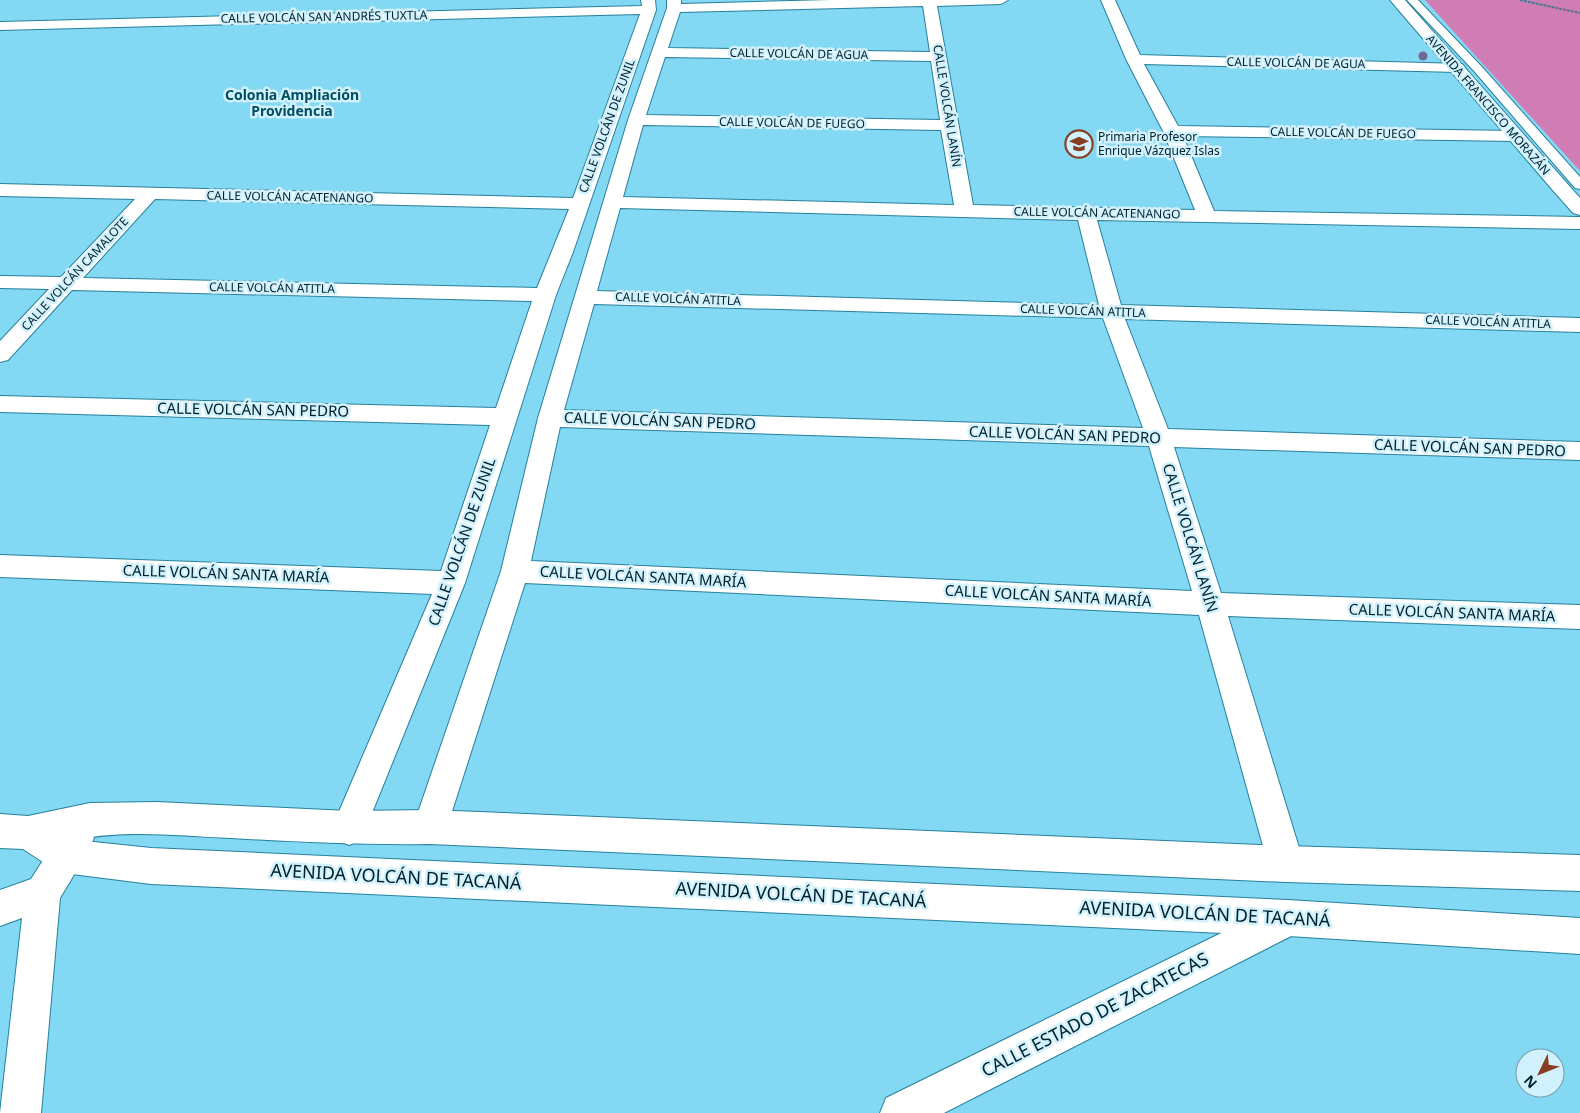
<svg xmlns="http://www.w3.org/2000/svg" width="1580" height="1113" font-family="'Noto Sans',sans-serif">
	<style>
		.green { fill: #d17db5 }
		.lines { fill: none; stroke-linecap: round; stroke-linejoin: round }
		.service-casing { stroke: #26819a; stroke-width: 2 }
		.minor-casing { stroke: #26819a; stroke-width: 2 }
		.tertiary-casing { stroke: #26819a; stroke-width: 2 }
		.path { stroke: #417b8e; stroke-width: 2; stroke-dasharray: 3 1; stroke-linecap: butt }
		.service { fill: #fff; fill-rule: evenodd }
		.minor { fill: #fff; fill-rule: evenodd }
		.tertiary { fill: #fff; fill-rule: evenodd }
		.tree { fill: #706997 }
		.labels { text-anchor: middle; stroke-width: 5; stroke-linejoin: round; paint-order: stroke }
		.far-street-label { font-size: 12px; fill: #00212c; stroke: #d1f1fc }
		.far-poi-label { font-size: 12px; fill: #00212c; stroke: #d1f1fc; text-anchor: start }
		.far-neighbourhood-label { font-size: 14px; font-weight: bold; fill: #004e60; stroke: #d1f1fc }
		.street-label { font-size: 15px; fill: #00212c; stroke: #d1f1fc }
		.near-street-label { font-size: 18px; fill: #00212c; stroke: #d1f1fc }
	</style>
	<rect width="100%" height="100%" fill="#83d8f3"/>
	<!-- green -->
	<path class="green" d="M1425,0H1580V171Z"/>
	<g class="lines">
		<!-- service casing -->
		<g class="service-casing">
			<path id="service" d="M1407,0H1418L1482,67L1580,177V189L1575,188L1474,71Z"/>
		</g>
		<!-- minor casing -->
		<g class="minor-casing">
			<path id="minor" d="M641,0H655L656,10L573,252L556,295L465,583L361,840L349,845L337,840L332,828L432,594L0,577V555L441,571L490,425L0,412V396L496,408L532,301L72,290L8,360L0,362V341L49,289L0,288V276L61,277L135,199L0,196V184L573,198L640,14L0,30V22L642,6ZM155,199L569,209L537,288L83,278Z
				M667,0H681V4L830,0H1008L1001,4L937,6L973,205L1195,210L1163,131L1126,59L1101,0H1115L1140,55L1462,64L1465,67L1462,70L1457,72L1144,64L1178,126L1514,131L1520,132L1523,136L1520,140L1514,141L1183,136L1214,211L1580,217V229L1097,220L1121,305L1580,318V332L1125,319L1168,429L1580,442V460L1174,447L1221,593L1580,605V629L1228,616L1304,864L1298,876L1286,882L1274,876L1268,864L1199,615L525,583L447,827L442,839L430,844L418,839L413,827L501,571L538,418L628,120L667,8ZM923,6L930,52L668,48L680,12ZM665,57L931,61L940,120L646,115ZM643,125L941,130L954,205L623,197ZM620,208L1078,220L1099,305L597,291ZM594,304L1103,318L1143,428L564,410ZM560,427L1149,446L1192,591L531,561Z
				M77,821L89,826L94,838L89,850L60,898L41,1113H0L22,918L0,926V890L31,879L65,826Z
				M1288,900L1301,905L1306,918L1301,931L944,1113H880L886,1098Z"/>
		</g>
		<!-- tertiary casing -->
		<g class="tertiary-casing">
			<path id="tertiary" d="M1390,0H1405L1580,198V215L1573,213L1550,187Z
				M157,802L349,811L430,810L1286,846L1580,855V891L1286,882L430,844C363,845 298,842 231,838C180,836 125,829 75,840L151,848L1288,900L1580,918V954L1288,936L151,884L64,873L52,868L23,849L0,848V814L28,816L90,803Z"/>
		</g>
		<!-- path -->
		<path class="path" d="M1520,0L1580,13"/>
		<!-- service -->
		<use href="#service" class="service"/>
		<!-- minor -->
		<use href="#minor" class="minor"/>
		<!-- tertiary -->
		<use href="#tertiary" class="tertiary"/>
	</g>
	<!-- trees -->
	<circle class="tree" cx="1423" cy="56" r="4.5"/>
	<!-- icons -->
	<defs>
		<g id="school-ring" transform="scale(1.4375)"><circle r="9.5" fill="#d1f1fc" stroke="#873e23" stroke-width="1.5"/><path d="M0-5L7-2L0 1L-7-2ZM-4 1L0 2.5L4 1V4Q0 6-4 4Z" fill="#873e23"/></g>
	</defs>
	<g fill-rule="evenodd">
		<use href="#school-ring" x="1079" y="144"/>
	</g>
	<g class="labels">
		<!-- far-street labels -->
		<g class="far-street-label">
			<text transform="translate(324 17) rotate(-1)" y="4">CALLE VOLCÁN SAN ANDRÉS TUXTLA</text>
			<text transform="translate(799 54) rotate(1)" y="4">CALLE VOLCÁN DE AGUA</text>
			<text transform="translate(1296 63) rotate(1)" y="4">CALLE VOLCÁN DE AGUA</text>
			<text transform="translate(1488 105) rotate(49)" y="4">AVENIDA FRANCISCO MORAZÁN</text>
			<text transform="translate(947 106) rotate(81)" y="4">CALLE VOLCÁN LANÍN</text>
			<text transform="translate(792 123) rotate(1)" y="4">CALLE VOLCÁN DE FUEGO</text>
			<text transform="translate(607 126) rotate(-70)" y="4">CALLE VOLCÁN DE ZUNIL</text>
			<text transform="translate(1343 133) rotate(1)" y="4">CALLE VOLCÁN DE FUEGO</text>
			<text transform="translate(290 197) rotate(1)" y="4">CALLE VOLCÁN ACATENANGO</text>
			<text transform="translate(1097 213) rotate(1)" y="4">CALLE VOLCÁN ACATENANGO</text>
			<text transform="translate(75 274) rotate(-47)" y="4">CALLE VOLCÁN CAMALOTE</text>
			<text transform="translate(272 288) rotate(1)" y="4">CALLE VOLCÁN ATITLA</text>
			<text transform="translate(678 299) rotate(2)" y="4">CALLE VOLCÁN ATITLA</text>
			<text transform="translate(1083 311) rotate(2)" y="4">CALLE VOLCÁN ATITLA</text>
			<text transform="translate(1488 322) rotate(2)" y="4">CALLE VOLCÁN ATITLA</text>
		</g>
		<!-- far-poi labels -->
		<g class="far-poi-label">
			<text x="1098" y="141">Primaria Profesor<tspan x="1098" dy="14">Enrique Vázquez Islas</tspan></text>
		</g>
		<!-- far-neighbourhood labels -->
		<g class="far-neighbourhood-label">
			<text x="292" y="100">Colonia Ampliación<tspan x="292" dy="16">Providencia</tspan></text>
		</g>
		<!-- street labels -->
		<g class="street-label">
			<text transform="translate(253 410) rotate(1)" y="5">CALLE VOLCÁN SAN PEDRO</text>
			<text transform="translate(660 421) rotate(2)" y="5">CALLE VOLCÁN SAN PEDRO</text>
			<text transform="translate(1065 435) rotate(2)" y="5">CALLE VOLCÁN SAN PEDRO</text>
			<text transform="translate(1470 448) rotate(2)" y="5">CALLE VOLCÁN SAN PEDRO</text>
			<text transform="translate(1190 538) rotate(73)" y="5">CALLE VOLCÁN LANÍN</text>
			<text transform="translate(462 542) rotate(-71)" y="5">CALLE VOLCÁN DE ZUNIL</text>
			<text transform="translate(226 574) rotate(2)" y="5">CALLE VOLCÁN SANTA MARÍA</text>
			<text transform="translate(643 577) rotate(3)" y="5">CALLE VOLCÁN SANTA MARÍA</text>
			<text transform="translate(1048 596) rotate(3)" y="5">CALLE VOLCÁN SANTA MARÍA</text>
			<text transform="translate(1452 613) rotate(2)" y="5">CALLE VOLCÁN SANTA MARÍA</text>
		</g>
		<!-- near-street labels -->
		<g class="near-street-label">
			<text transform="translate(396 877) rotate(3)" y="6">AVENIDA VOLCÁN DE TACANÁ</text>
			<text transform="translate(801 895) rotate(3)" y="6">AVENIDA VOLCÁN DE TACANÁ</text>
			<text transform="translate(1205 914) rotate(3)" y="6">AVENIDA VOLCÁN DE TACANÁ</text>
			<text transform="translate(1095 1015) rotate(-27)" y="6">CALLE ESTADO DE ZACATECAS</text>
		</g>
	</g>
	<!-- north arrow -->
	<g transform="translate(1540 1073) rotate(227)"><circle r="24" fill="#d1f1fc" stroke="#7d9ea9"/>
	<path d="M0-4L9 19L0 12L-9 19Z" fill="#873e23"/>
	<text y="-8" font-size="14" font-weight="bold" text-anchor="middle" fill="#00212c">N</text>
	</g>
</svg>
